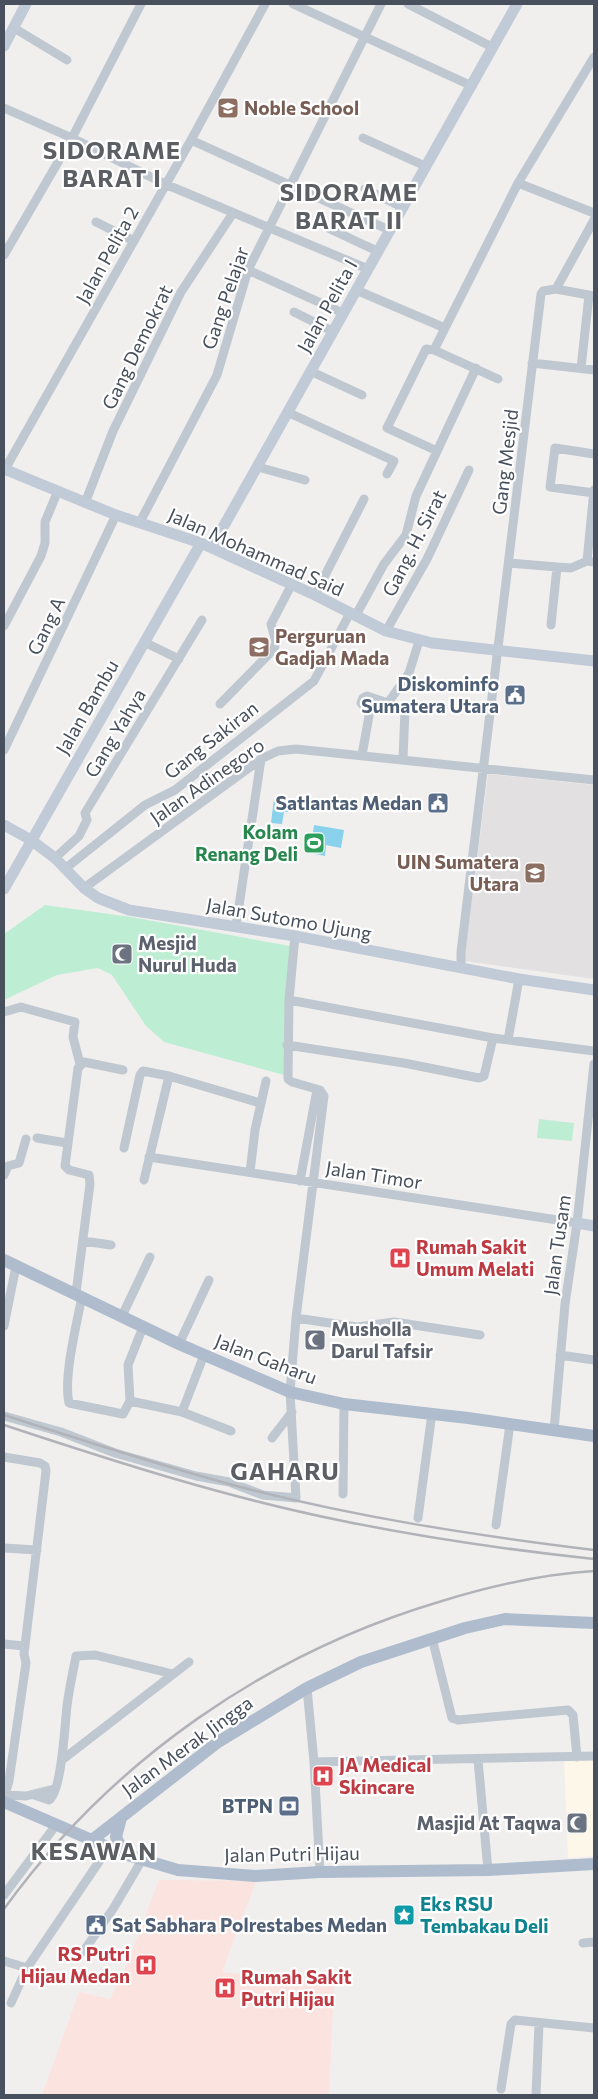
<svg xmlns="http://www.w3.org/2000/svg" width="598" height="2099" font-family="Commissioner,sans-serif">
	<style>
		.commercial { fill: #fcf7e8 }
		.education { fill: #e2e0e0 }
		.medical { fill: #fbe3df }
		.green { fill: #bdeed3 }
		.water { fill: #8ad1eb }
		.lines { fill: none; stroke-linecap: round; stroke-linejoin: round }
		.street { stroke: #bfc8d0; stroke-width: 9 }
		.secondary { stroke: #c1cad7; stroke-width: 11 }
		.primary { stroke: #aebccd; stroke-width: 12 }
		.rail { stroke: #b1b3b9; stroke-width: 2.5 }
		.labels { text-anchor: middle; stroke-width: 4.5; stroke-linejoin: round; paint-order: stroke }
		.education-label { font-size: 19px; font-weight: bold; fill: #785e54; stroke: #fff; text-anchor: start }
		.street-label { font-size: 19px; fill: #47505c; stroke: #fff }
		.service-label { font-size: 19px; font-weight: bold; fill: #4e5e75; stroke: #fff; text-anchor: end }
		.leisure-label { font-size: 19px; font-weight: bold; fill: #27864d; stroke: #fff; text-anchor: end }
		.worship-label { font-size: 19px; font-weight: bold; fill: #5b616d; stroke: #fff; text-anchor: start }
		.health-label { font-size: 19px; font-weight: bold; fill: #be3a42; stroke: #fff; text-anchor: start }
		.culture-label { font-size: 19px; font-weight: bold; fill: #0d838f; stroke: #fff; text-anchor: start }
		.district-label { font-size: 24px; font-weight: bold; letter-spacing: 1px; fill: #5b5e63; stroke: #fff }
	</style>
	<rect width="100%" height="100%" fill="#f1efee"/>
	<!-- commercial -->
	<path class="commercial" d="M594,1757V1856L568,1858L564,1758Z"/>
	<!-- education -->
	<path class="education" d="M488,774L594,785V979L464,961Z"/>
	<!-- medical -->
	<path class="medical" d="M159,1880L256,1881L222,1972L334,1985L329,2095H42L79,1992L110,1999L125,1969Z"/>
	<!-- green -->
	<path class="green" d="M45,905L131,917L290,946L284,1075L164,1042L146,1026L112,975L98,968L57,975L4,1000V934Z
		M539,1119L574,1123L572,1141L537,1138Z"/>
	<!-- water -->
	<path class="water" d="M274,798L291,799L290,812H284L282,824L271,823Z
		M314,825L344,830L341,848L326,845L325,856L310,853Z"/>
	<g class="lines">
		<!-- street -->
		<path class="street" d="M293,4L472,86
			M408,4L492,47
			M14,28L67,60
			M4,108L72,138L165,184L368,269
			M363,138L425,166
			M191,140L389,230
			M518,183L594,213
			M365,189L402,207
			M96,222L134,241
			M330,229L377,251
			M4,255L72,138L141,4
			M248,270L343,313
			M556,289L594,220
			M356,290L445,328
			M294,312L332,331
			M434,350L518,183L594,57
			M532,363L594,370
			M581,368L589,295
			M310,371L362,395
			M287,412L394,461L387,474
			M437,451L387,428L426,349L434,350L498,379
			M594,454L555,448L550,487L594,493
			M258,467L305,480
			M4,471L191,140L265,4
			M594,490L587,561L594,562
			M85,503L113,431L181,292L233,213
			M140,522L217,375L248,270L381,4
			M509,563L557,567L551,625
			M557,567L571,568L587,561
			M315,595L364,499
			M356,615L384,564L406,535L416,496L476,368
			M4,626L41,556L45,543V522L57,493
			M386,631L427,559L469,470
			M144,642L179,659
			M220,704L274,649L276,642L271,624L292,584
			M4,750L116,515
			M362,755L369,716L368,710L361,703L363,698L367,696L388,703L409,673L419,641
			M403,758L405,711
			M55,858L79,836L87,820L85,813L202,620
			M66,868L145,805L175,790L314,681L350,613
			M84,888L261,759L278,751L296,749L594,780
			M236,926L261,759
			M461,967V952L541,294L543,291L556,289L594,296
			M289,1000L493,1038L594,1051
			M4,1012L21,1007L75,1022L73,1037L80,1064
			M508,1040L519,979
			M287,1045L404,1063L479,1078L484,1076L493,1038
			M37,1138L67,1143
			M124,1148L140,1075L143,1071L169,1076L260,1103
			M149,1157L577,1223
			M250,1172L255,1130L266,1081
			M4,1175L8,1166L19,1163L26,1139
			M144,1180L169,1076
			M300,1181L316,1095
			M83,1241L111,1245
			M76,1293L90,1184L89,1175L69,1170L65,1166L78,1068L84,1062L123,1070
			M82,1296C77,1323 63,1377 69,1403L123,1414L130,1401L128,1365L143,1327
			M122,1316L150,1257
			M296,1318L357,1327L394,1322L480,1335
			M4,1326L16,1266
			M179,1344L209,1280
			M560,1355L594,1360
			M130,1401L182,1412L231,1431
			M182,1412L204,1355
			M4,1416L61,1432L115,1453L196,1476L229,1482L263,1495L296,1498L290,1392L296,1318L324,1096L320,1090L292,1082L288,1079L289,1000L295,936
			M554,1430L565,1304L577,1223L594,1064
			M272,1438L292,1412
			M4,1457L40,1463L45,1466L46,1471L24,1654L26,1663L9,1781L4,1798
			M343,1494L344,1404
			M418,1518L432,1413
			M496,1525L510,1424
			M4,1548L37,1550
			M432,1638L452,1718L458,1720L568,1710L573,1715L577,1757
			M4,1644L24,1646
			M307,1688L314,1762L320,1872
			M62,1760L189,1662
			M478,1760L488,1870
			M314,1762L594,1756
			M5,1795L26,1796L54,1789
			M34,1795L49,1800C62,1792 65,1722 67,1706C69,1689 73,1672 76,1656L95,1655L173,1674
			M4,1895L56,1825
			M583,1943L594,1942
			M83,1952L113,1909L142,1860
			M4,1961L27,1968
			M11,2003L27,1968L109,1847
			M501,2089L511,2024L515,2020L594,2028
			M536,2095L539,2024"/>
		<!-- secondary -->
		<path class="secondary" d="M4,46L26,4
			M4,469L116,515L201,543L315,595L386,631L432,643L594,661
			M212,547L517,4
			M4,825L31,840L55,858L84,888L98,898L129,910L295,936L519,979L594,990
			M4,889L201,543
			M577,1223L594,1226"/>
		<!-- primary -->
		<path class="primary" d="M4,1260L179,1344L290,1392L344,1404L468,1418L594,1436
			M4,1802L124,1854L178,1870L255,1876L320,1872L488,1870L594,1864
			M121,1818L116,1837L124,1854
			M92,1840L218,1742L307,1688L361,1662L465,1628L505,1619L594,1623"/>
		<!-- rail -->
		<path class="rail" d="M4,1415C78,1439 153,1463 229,1484C349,1516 471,1535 594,1550
			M4,1425C116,1462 228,1498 343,1521C426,1538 510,1550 594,1559
			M4,1909C112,1760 266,1653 442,1601C491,1586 543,1574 594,1571"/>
	</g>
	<!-- icons -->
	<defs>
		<g id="school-square" transform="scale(1.125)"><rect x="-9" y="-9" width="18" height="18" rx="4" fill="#8d6e63" stroke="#fff"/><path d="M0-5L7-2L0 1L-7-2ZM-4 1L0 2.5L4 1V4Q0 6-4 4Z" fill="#fff"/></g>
		<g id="civic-square" transform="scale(1.125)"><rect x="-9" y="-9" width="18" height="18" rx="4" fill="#5c6f8a" stroke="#fff"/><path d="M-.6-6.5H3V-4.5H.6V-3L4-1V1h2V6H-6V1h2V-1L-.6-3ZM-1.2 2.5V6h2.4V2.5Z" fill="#fff"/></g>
		<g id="stadium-square" transform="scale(1.125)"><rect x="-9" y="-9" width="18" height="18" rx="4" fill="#2e9e5b" stroke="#fff"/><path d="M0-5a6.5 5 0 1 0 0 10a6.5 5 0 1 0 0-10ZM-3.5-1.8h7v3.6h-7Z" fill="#fff"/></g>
		<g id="university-square" transform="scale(1.125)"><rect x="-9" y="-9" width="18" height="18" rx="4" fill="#8d6e63" stroke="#fff"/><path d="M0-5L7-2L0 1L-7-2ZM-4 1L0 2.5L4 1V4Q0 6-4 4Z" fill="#fff"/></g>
		<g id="mosque-square" transform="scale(1.125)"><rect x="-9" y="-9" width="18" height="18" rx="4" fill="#6b7280" stroke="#fff"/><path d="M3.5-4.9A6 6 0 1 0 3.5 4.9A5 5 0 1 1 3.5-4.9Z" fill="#fff"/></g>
		<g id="hospital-square" transform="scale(1.125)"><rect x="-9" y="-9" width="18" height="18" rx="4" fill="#e0444e" stroke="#fff"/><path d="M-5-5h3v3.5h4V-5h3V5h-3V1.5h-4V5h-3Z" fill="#fff"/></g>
		<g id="bank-square" transform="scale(1.125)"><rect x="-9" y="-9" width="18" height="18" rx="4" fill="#5c6f8a" stroke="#fff"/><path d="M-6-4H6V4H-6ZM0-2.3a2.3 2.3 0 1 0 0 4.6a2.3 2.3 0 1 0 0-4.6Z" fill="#fff"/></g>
		<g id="sight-square" transform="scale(1.125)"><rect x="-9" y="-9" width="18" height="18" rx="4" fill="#0f9aa8" stroke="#fff"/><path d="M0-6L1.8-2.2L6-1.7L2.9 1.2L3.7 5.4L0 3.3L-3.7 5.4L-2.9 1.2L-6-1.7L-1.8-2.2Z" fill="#fff"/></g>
	</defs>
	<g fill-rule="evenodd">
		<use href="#school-square" x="228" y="108"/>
		<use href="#school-square" x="259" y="647"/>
		<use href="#civic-square" x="515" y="695"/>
		<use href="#civic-square" x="438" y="803"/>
		<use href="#stadium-square" x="314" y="843"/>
		<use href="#university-square" x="535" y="873"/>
		<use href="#mosque-square" x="122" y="954"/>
		<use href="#hospital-square" x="400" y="1258"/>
		<use href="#mosque-square" x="315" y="1340"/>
		<use href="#hospital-square" x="323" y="1776"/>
		<use href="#bank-square" x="289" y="1806"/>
		<use href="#mosque-square" x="577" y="1823"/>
		<use href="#sight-square" x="404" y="1915"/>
		<use href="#civic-square" x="96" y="1925"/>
		<use href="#hospital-square" x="146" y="1965"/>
		<use href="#hospital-square" x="225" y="1988"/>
	</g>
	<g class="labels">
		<!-- education labels -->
		<g class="education-label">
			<text x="244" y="115">Noble School</text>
			<text x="275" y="643">Perguruan<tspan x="275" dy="22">Gadjah Mada</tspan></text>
			<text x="519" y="869" text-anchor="end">UIN Sumatera<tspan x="519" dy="22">Utara</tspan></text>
		</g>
		<!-- street labels -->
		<g class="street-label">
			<text transform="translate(107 255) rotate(-61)" y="7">Jalan Pelita 2</text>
			<text transform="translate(225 298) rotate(-71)" y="7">Gang Pelajar</text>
			<text transform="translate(327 306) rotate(-61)" y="7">Jalan Pelita I</text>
			<text transform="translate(137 347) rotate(-64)" y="7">Gang Demokrat</text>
			<text transform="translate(505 462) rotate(-83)" y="7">Gang Mesjid</text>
			<text transform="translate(414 543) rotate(-63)" y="7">Gang. H. Sirat</text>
			<text transform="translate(256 552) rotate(24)" y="7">Jalan Mohammad Said</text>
			<text transform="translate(46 626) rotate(-64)" y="7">Gang A</text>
			<text transform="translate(87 707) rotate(-60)" y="7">Jalan Bambu</text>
			<text transform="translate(115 733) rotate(-59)" y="7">Gang Yahya</text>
			<text transform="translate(211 740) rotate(-38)" y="7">Gang Sakiran</text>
			<text transform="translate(207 781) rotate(-35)" y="7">Jalan Adinegoro</text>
			<text transform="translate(289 919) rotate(10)" y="7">Jalan Sutomo Ujung</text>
			<text transform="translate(374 1175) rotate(9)" y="7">Jalan Timor</text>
			<text transform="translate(557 1245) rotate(-82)" y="7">Jalan Tusam</text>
			<text transform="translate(266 1359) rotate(21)" y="7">Jalan Gaharu</text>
			<text transform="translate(187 1746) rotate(-36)" y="7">Jalan Merak Jingga</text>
			<text transform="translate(292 1854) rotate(-1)" y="7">Jalan Putri Hijau</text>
		</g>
		<!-- service labels -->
		<g class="service-label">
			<text x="499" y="691">Diskominfo<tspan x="499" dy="22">Sumatera Utara</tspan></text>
			<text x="422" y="810">Satlantas Medan</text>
			<text x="273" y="1813">BTPN</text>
			<text x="112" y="1932" text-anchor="start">Sat Sabhara Polrestabes Medan</text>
		</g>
		<!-- leisure labels -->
		<g class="leisure-label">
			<text x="298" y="839">Kolam<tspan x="298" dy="22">Renang Deli</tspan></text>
		</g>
		<!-- worship labels -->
		<g class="worship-label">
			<text x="138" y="950">Mesjid<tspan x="138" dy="22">Nurul Huda</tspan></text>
			<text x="331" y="1336">Musholla<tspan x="331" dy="22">Darul Tafsir</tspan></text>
			<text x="561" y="1830" text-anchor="end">Masjid At Taqwa</text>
		</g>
		<!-- health labels -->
		<g class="health-label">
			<text x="416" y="1254">Rumah Sakit<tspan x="416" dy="22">Umum Melati</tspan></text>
			<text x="339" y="1772">JA Medical<tspan x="339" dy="22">Skincare</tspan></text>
			<text x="130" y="1961" text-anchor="end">RS Putri<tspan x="130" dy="22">Hijau Medan</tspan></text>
			<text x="241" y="1984">Rumah Sakit<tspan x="241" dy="22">Putri Hijau</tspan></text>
		</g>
		<!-- culture labels -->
		<g class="culture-label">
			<text x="420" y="1911">Eks RSU<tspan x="420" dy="22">Tembakau Deli</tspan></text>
		</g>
		<!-- district labels -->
		<g class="district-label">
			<text x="112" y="159">SIDORAME<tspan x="112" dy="28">BARAT I</tspan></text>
			<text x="349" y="201">SIDORAME<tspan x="349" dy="28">BARAT II</tspan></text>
			<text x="285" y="1480">GAHARU</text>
			<text x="94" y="1860">KESAWAN</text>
		</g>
	</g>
	<!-- border -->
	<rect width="598" height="2099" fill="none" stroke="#47505c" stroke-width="10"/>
</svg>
